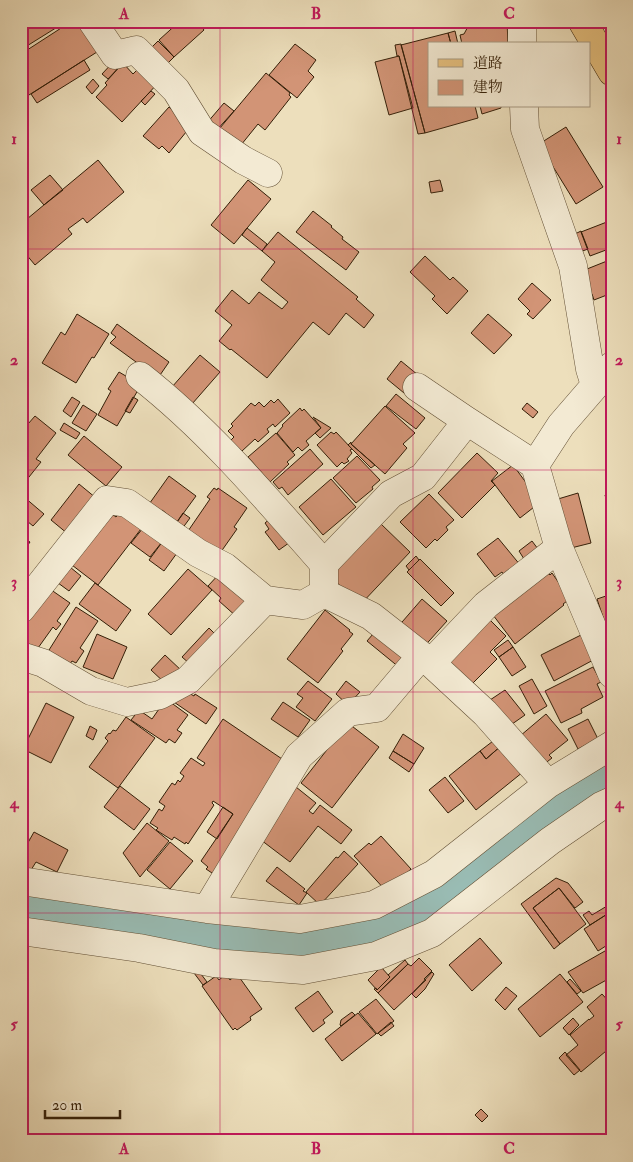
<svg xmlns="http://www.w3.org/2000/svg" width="633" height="1162" font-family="'IM FELL Double Pica','Noto Serif JP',serif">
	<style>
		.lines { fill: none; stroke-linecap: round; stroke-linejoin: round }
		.river { stroke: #99bcb4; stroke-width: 45 }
		.building { fill: #d29476; stroke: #341f08 }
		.minor-casing { stroke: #624f35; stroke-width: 29 }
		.major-casing { stroke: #341f08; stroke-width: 29 }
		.minor { stroke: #f3ead3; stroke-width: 28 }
		.major { stroke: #e6c07e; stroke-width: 28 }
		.grid { fill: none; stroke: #c2185b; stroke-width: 1; stroke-opacity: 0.55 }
		.neatline { fill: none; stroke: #c2185b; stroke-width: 2 }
		.grid-label { font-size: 16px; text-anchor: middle; font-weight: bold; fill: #c2185b }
	</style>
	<rect width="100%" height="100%" fill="#eddfbc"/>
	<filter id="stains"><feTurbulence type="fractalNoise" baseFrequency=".004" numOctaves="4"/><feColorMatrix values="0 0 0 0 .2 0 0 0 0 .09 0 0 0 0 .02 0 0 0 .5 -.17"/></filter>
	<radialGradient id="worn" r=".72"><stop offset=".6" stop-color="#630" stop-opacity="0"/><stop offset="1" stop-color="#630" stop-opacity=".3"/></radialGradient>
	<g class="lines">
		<!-- river -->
		<path class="river" d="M21,906L208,936L299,941L368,931L433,904L574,794L612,775"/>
	</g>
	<!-- building -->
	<path class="building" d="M21,21H56L59,26L22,49Z
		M72,21H77L97,52L21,100V54Z
		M180,21H197L204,30L174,57L159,40Z
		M471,21H507L508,44H462L460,35L464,34Z
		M455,31L458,44H451L448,33Z
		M448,33L451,44H429V106H475L478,118L425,133L401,45Z
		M158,41L174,57L162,69L146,53Z
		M295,44L316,60L308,71L314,77L297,98L269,75Z
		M401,44L425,133L418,134L399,56H397L395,45Z
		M399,56L413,108L389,115L375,62Z
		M84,60L90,70L37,103L31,94Z
		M115,60L121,65L108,79L102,74Z
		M123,63L133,74L142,65L159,82L122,122L96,97L107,85L105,83Z
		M266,73L290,93L289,95L291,97L265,130L258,124L241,145L220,128Z
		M93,79L99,86L92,94L86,87Z
		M151,91L155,94L145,105L141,101Z
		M224,103L234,111L215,132L206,124Z
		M480,106H501V108L482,114Z
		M169,107L191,126L169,153L162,146L159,149L143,136Z
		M566,127L603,187L576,204L539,144Z
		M98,160L124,192L87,223L83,218L68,229L72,234L35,265L25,253L21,255V224Z
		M50,175L63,190L44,205L31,190Z
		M248,180L271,199L234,244L211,225Z
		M440,180L443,191L431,193L429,182Z
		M313,211L332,226L331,227L343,237L342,239L359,252L346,270L296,232Z
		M612,220V250L607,252L606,250L590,256L581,232Z
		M247,228L267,244L262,251L242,235Z
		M581,231L588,249L577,253L571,236Z
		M278,232L358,297L356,299L374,315L364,328L346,313L329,335L313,322L267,378L231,349L230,350L219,341L232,325L215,311L232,290L249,304L259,292L282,309L288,302L261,280L275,262L262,251Z
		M425,256L450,280L453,277L468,291L447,314L432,299L435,296L410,272Z
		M612,259V293L594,300L592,294L586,297L582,271Z
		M532,283L551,300L533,319L527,314L530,311L518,299Z
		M77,314L109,334L94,358L92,357L76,383L42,363L61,332L65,335Z
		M488,314L512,335L494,354L471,333Z
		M117,324L169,362L158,378L110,343L116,337L111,333Z
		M200,355L220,372L192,404L172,387Z
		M401,361L418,375L404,393L387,379Z
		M119,372L141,385L117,426L98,415L111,391L108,389Z
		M396,394L425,418L416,429L386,406Z
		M72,397L80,402L71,417L63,411Z
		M133,397L138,400L130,413L125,411Z
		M278,399L290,413L275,427L273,424L267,429L269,432L258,442L255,439L242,451L231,440L234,437L228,431L233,426L231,424L251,403L255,406L259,402L264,407L271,400L274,403Z
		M527,403L538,412L533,418L522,409Z
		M83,405L97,414L86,431L72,423Z
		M385,406L415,433L403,444L407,448L385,474L351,444Z
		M300,408L302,411L304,409L321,428L306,441L309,445L302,451L298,447L293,452L277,433L283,426L282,425Z
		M35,416L56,433L36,459L41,462L21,487V432Z
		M313,417L331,428L320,438L315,433L321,428Z
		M64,423L80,433L76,439L60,430Z
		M331,432L334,434L336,432L352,449L350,450L352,453L347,459L349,461L344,464L342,462L337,467L317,445Z
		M276,433L295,455L287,462L289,464L270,482L248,457Z
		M84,436L122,467L106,486L68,455Z
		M351,442V444L375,465L371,468L348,445Z
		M310,449L323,464L288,495L282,487L279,489L273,482Z
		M477,453L498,473L491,481L495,485L462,518L438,493Z
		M357,456L380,480L372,487L373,489L356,503L333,478Z
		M513,465L533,492L538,504L520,518L492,481Z
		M169,476L196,496L177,522L162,510L158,515L147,507Z
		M331,479L356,507L323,535L299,507Z
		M79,484L96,498L68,534L51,520Z
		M214,488L217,490L218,488L247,508L234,527L237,529L218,556L186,534L210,499L207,497Z
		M578,493L591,543L571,548L558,499Z
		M612,493V520L605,495Z
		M429,494L454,520L446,527L448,530L437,541L435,539L426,548L400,522Z
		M24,497L44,514L33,526L21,516V501Z
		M107,510L116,517L122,510L144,525L98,585L68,562Z
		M183,513L190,518L179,533L177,522Z
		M272,517L293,540L279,550L265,532L269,529L265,523Z
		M381,524L410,552L360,605L330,576Z
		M143,528L162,542L150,557L131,543Z
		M21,537L30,542L21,555Z
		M498,538L521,566L506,578L502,572L495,577L477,554Z
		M163,541L177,553L164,571L149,560Z
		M532,541L538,549L524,559L519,551Z
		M416,556L419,560L409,570L406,566Z
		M420,559L454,593L441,606L407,572Z
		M65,563L81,576L69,591L54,580Z
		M188,569L212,590L171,635L148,614Z
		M220,573L250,602L237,617L219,601L221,598L208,586Z
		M548,573L550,575L552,573L570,599L563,604L564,605L515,644L493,615Z
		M95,583L131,610L116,631L79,604Z
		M47,587L70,603L57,621L61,624L56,630L53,627L33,655L21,646V624Z
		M612,594V621L605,623L597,599Z
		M422,599L447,621L421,650L396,629Z
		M76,607L98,621L80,648L84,651L76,663L72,661L65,671L44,658Z
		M325,610L350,630L349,631L353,634L341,649L343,651L318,683L287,659Z
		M486,616L506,636L490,652L497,659L468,688L441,661Z
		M379,627L412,654L400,668L367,641Z
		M209,628L216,635L190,664L182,657Z
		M585,633L597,658L554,681L541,655Z
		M97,634L127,647L113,679L83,667Z
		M508,640L513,647L499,657L494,650Z
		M513,647L526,667L512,676L499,657Z
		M165,655L183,672L166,684L151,670Z
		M593,667L601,682L597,684L603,697L581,709L582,713L561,723L545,691Z
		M532,679L547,706L534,714L519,686Z
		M308,681L332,699L315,721L296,707L303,698L297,694Z
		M346,681L360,692L348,705L336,694Z
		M505,690L525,715L505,729L487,702Z
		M187,692L194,696L195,694L217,708L206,724L168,698Z
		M166,699L188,715L177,730L182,733L175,743L169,739L166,743L131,720L139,710L152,719Z
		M283,702L310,720L298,737L271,719Z
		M46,703L74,717L51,763L23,749Z
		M546,714L568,740L549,755L552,758L543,765L520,736Z
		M126,717L155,738L118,788L89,767L108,741L105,738L109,733L110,734L113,730L116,731Z
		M223,719L288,763L215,875L206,869L208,867L201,861L233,814L213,801L212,803L214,805L188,844L186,842L185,844L174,837L172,840L156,830L158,828L150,823L159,809L162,811L165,806L159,802L172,783L175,785L178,780L180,782L184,776L180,773L191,758L203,766L205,763L197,758Z
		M588,719L598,739L578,749L568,729Z
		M348,723L379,747L332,808L301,783Z
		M90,726L97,730L93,740L86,736Z
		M403,734L424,748L414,764L393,751Z
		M497,738L502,745L486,759L480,751Z
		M502,745L523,772L476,810L449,776L480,751L486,759Z
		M393,751L414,764L409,772L389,758Z
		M445,777L464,801L448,813L429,790Z
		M120,786L150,809L134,830L104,807Z
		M296,787L316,803L309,811L313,814L320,805L352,830L341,844L318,826L290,862L261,840Z
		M223,807L233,814L217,839L207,832Z
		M147,823L169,841L140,877L123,853Z
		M34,832L68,850L57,872L36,862L31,870L21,865V855Z
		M21,833L29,838L21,851Z
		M381,836L411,869L387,892L354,856L369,843L371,845Z
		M170,842L193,861L170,889L147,870Z
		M344,851L358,864L320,905L306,892L336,857L338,858Z
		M277,867L305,889L303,891L307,893L299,905L266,881Z
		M556,878L568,883L583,902L575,908L559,888L533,908L560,944L554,949L521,904Z
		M559,888L586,924L560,944L533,908Z
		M612,903V911L590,925L583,915L589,911L592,915Z
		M612,911V942L598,951L584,929Z
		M480,938L502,963L472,991L449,965Z
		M612,947V974L609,976L610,978L583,993L568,972Z
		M419,958L432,971L424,979L426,980L394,1010L378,993L408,964L411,966Z
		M405,960L408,964L378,993L374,989L376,988L377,990L390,977L388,975Z
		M381,967L390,977L377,990L368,980Z
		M198,970L207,982L203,985L194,973Z
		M432,972L434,974L425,989L416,998L412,994Z
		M226,974L230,980L237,974L262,1009L250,1017L251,1020L237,1030L235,1028L233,1030L202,986L216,976L219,980Z
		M560,974L583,1002L540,1037L518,1009Z
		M570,979L581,991L577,994L567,982Z
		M506,987L517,996L505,1010L495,1000Z
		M318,991L333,1012L323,1020L325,1023L313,1032L295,1008Z
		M602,994L612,1005V1046L581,1072L566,1055L578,1045L570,1035L589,1019V1020L594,1016L587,1007Z
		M376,999L394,1021L377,1034L359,1012Z
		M352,1012L355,1015L341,1026L340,1025L341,1020Z
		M358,1013L376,1034L342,1061L325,1039Z
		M573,1018L579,1025L569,1035L563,1028Z
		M391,1022L394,1026L381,1036L378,1033Z
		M565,1052L580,1070L574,1075L559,1058Z
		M481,1109L488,1116L482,1122L475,1115Z"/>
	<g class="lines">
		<!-- minor casing -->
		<g class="minor-casing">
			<path id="minor" d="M92,21L115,55L136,50L176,90L202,132L243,160L268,173
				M522,21V44
				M524,106L525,129L573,266L590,369L595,385
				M417,387L467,421L535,465L559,548L612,674
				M535,465L561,425L612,366
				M324,564L391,494L423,477L467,421
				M324,593L371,616L431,663L485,713L548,784
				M21,609L107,500L127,503L198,553L225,567L265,600
				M21,656L43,663L91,691L127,702L160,695L188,680L265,600L303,605L324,593V564C266,498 209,430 140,376
				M431,663L486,605L559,548
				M21,881L207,909L300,919L374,905L434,874L548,784L612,745
				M207,909L299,756L348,712L377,708L421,656
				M21,931L139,948L214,963L303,970L376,956L432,933L550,841L601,806L612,801"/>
		</g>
		<!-- major casing -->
		<g class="major-casing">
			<path id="major" d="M582,21L612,72"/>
		</g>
		<!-- minor -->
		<use href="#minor" class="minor"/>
		<!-- major -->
		<use href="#major" class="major"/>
	</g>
	<!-- grid -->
	<path class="grid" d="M220,21V1141M413,21V1141M21,249H612M21,470H612M21,692H612M21,913H612"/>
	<!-- margin -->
	<rect width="633" height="1162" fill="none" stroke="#eddfbc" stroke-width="55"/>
	<!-- legend -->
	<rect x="428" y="42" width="162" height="65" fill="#f3ead3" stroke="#a79982"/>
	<rect x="438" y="59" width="25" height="8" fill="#e6c07e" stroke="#a79982"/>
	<text x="473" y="68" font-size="15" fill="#341f08">道路</text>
	<rect x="438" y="80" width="25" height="15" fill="#d29476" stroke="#a79982"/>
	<text x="473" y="92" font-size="15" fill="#341f08">建物</text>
	<!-- scale -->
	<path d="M45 1110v8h75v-8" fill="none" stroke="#341f08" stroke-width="2.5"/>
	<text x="52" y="1110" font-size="15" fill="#341f08" stroke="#f3ead3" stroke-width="4" paint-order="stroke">20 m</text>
	<rect x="28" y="28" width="578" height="1106" class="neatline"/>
	<g class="grid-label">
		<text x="124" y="19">A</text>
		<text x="316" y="19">B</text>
		<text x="509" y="19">C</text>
		<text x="14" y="144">1</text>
		<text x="619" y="144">1</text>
		<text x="14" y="365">2</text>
		<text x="619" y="365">2</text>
		<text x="14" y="587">3</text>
		<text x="619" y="587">3</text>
		<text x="14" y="808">4</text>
		<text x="619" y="808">4</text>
		<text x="14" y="1029">5</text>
		<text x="619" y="1029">5</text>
		<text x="124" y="1154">A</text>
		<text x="316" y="1154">B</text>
		<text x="509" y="1154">C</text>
	</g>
	<rect width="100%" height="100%" filter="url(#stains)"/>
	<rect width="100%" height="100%" fill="url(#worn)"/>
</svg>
